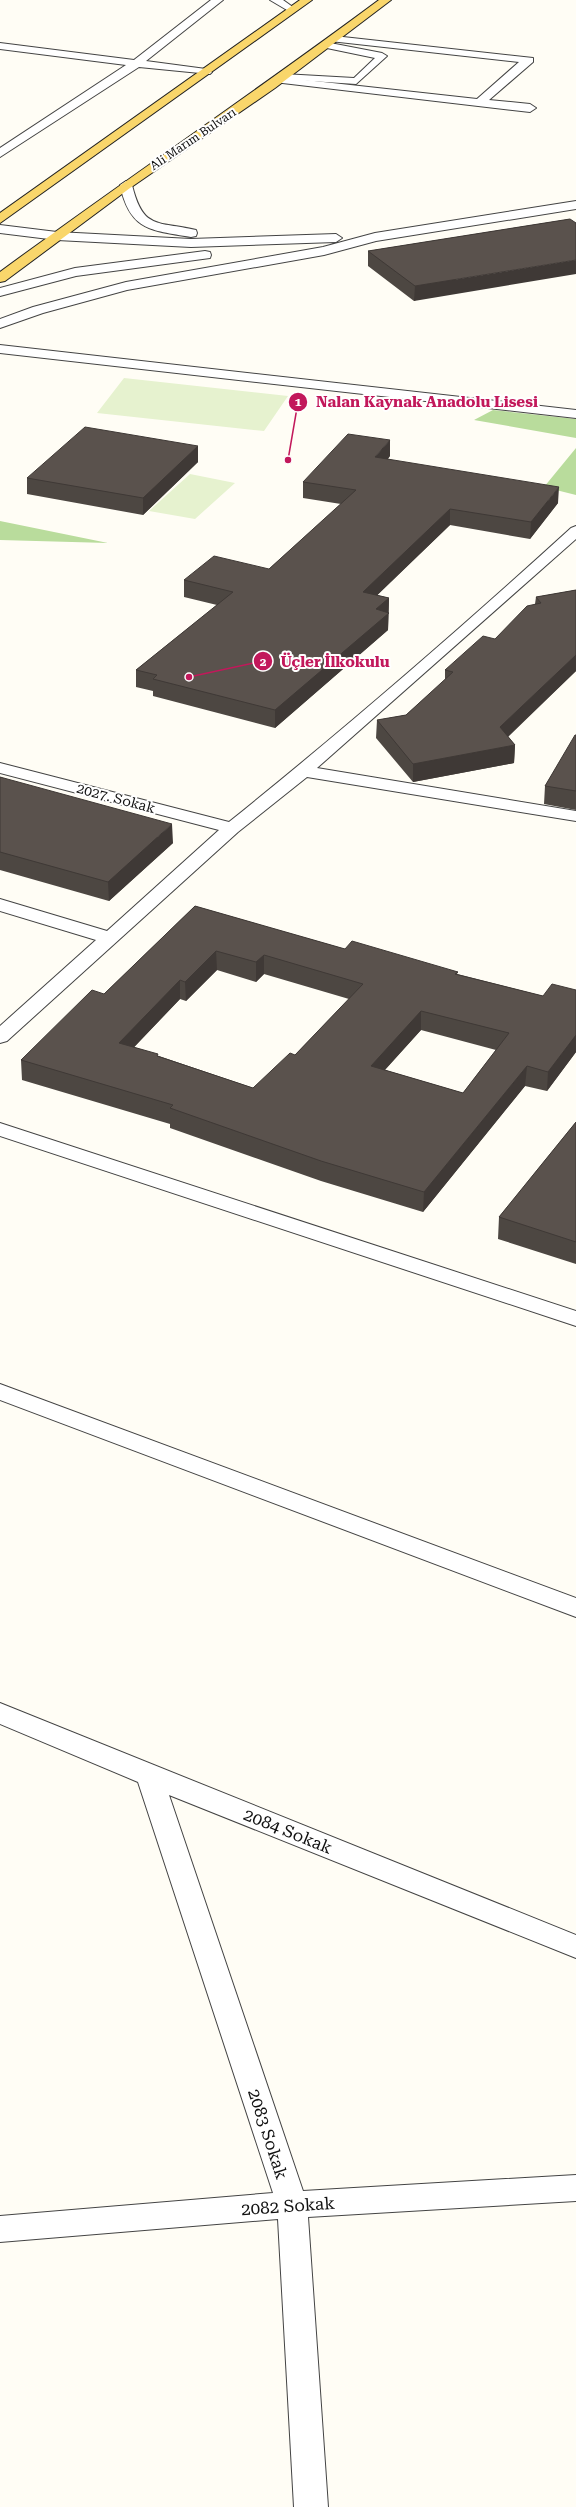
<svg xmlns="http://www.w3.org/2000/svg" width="576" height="2507" font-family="'Roboto Serif',serif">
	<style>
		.forest { fill: #b9dc9c }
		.pitch { fill: #e6f2cf }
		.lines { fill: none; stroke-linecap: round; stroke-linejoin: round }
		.lane-casing { stroke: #444; stroke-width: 2 }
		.street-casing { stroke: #444; stroke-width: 2 }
		.primary-casing { stroke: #222; stroke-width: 2 }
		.lane { fill: #fff; fill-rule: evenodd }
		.street { fill: #fff; fill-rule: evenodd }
		.primary { fill: #f9d66b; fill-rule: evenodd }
		.wall { fill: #4d4742; fill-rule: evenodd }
		.shaded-wall { fill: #3f3936 }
		.building { fill: #5a524d; stroke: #3f3936; fill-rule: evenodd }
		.labels { text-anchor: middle; stroke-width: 4; stroke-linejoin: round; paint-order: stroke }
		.far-street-label { font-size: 12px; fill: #111; stroke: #fff }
		.street-label { font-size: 14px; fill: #111; stroke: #fff }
		.near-street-label { font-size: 17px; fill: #111; stroke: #fff }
		.leader { fill: none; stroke: #c2185b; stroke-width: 1.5 }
		.callout-dot { fill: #c2185b; stroke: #fff; stroke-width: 1.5 }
		.mark-label { font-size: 12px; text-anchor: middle; font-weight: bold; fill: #fff }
		.callout-label { font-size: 15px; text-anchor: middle; font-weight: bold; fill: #c2185b; stroke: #fff; stroke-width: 4; stroke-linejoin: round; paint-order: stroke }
	</style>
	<rect width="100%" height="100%" fill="#fffdf5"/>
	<!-- forest -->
	<path class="forest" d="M493,410L576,419V438L474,420Z
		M576,448V495L544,487Z
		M0,521L108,543L0,540Z"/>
	<!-- pitch -->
	<path class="pitch" d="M124,378L288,396L264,431L97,413Z
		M190,474L235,483L195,519L149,511Z"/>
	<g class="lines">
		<!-- lane casing -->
		<g class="lane-casing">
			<path id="lane" d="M325,42L382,53L387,56L356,84L280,79L278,77L283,74L354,78L375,58L322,47V43Z"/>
		</g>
		<!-- street casing -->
		<g class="street-casing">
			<path id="street" d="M211,0H223L146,61L206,69L212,72L210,74L139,67L0,157V148L126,65L0,49V43L134,60Z
				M270,0H283L297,10L292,13Z
				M334,36L533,58V62L489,100L530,104L536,108L530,112L274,82V78L278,77L477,99L519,62L330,41L328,39Z
				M126,181L132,185C143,230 157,221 196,230L197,233L196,236L191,237C149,230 130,230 120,185Z
				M576,201V209L376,241L324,255L127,290L43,313L0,328V319L33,307L126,282L323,247L375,233Z
				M0,225L57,232L191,239L336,234L342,238L336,242L191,247L57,240L0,233Z
				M205,251L210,252L211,255L210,258L76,276L0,296V288L75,268Z
				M0,345L576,410V418L0,353Z
				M576,526V539L317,768L576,811V821L307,777L238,832L7,1041L0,1043V1026L96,940L0,911V899L107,931L219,830L0,773V763L229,822C346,728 460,629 571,528Z
				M0,1123L576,1311V1326L0,1136Z
				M0,1384L576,1598V1617L0,1400Z
				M0,1703L576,1935V1958L169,1795L303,2191L576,2175V2201L308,2217L328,2507H294L278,2219L0,2242V2216L273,2193L138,1782L0,1724Z"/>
		</g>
		<!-- primary casing -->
		<g class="primary-casing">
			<path id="primary" d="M300,0H312L0,223V213Z
				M379,0H391L275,88L130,188L5,281L0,282V272C125,180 254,93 379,0Z"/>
		</g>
		<!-- lane -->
		<use href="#lane" class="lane"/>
		<!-- street -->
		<use href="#street" class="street"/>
		<!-- primary -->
		<use href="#primary" class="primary"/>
	</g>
	<!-- wall -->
	<path class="wall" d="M570,219L414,301L368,266V251Z
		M198,446V462L143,515L27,494V478Z
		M390,456L388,459L558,503L530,539L450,525L377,595L389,598L388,630L275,728L153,696V691L136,687V670L217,605L184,597V580L269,569L341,504L303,498V482Z
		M576,590V671L508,737L515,745L514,763L413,782L376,738L377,720L406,715L445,680V670L495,639L535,604L536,597Z
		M576,735V810L544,804L545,786Z
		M0,777L173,843L109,901L0,870Z
		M195,906L345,949L458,972L457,974L543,996L576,990V1052L547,1091L525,1086L423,1212L321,1181L170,1128V1124L22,1080L21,1060L104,994ZM217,970L256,982L264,974L349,999L295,1055L253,1088L159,1056L134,1047L180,999L186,1001ZM421,1030L496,1050L463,1093L385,1070Z
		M576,1122V1264L498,1239L499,1217Z"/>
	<!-- shaded-wall -->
	<path class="shaded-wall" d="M576,260V274L414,301L415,286Z
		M390,440V456L375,473V457Z
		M198,446V462L143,515V498Z
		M559,487L558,503L530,539L531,522Z
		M450,509V525L363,609V592Z
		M389,598L388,630L275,728V710L376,609Z
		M576,655V671L499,745L500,727Z
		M515,745L514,763L413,782V764Z
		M172,824L173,843L109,901L108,882Z
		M216,951L217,970L186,1001L185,982Z
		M264,955V974L256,982V962Z
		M180,980V999L120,1062L119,1043Z
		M421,1011V1030L370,1086L371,1066Z
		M576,1035V1052L547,1091L548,1072Z
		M527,1066L525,1086L423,1212L424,1192Z"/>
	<!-- building -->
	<path class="building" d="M570,219L576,223V260L415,286L368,251Z
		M85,427L198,446L143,498L27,478Z
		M348,434L390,440L375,457L559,487L531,522L450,509L363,592L389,598L376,609L389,613L275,710L153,679L157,675L136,670L233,592L184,580L214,556L269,569L356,490L303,482Z
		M576,590V655L500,727L515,745L413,764L377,720L406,715L453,672L445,670L483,636L495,639L527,606L541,603L536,597Z
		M575,735H576V791L545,786Z
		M0,777L172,824L108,882L0,852Z
		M195,906L345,949L352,941L458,972L455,974L543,996L552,984L576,990V1035L548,1072L527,1066L424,1192L321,1161L170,1108L173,1105L21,1060L92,990L104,994ZM216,951L256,962L264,955L363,984L295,1055L290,1053L253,1088L157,1056L158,1054L119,1043L180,980L185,982ZM421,1011L509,1033L463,1093L371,1066Z
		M576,1122V1242L499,1217Z"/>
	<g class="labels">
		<!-- far-street labels -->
		<g class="far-street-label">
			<text transform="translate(193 139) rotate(-34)" y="4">Ali Marım Bulvarı</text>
		</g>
		<!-- street labels -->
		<g class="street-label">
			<text transform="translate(116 798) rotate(15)" y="5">2027. Sokak</text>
		</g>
		<!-- near-street labels -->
		<g class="near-street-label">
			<text transform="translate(288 1831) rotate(22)" y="6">2084 Sokak</text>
			<text transform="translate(268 2134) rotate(72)" y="6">2083 Sokak</text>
			<text transform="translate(288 2206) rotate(-4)" y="6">2082 Sokak</text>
		</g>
	</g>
	<!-- callouts -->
	<path class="leader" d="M288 460L298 402M189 677L263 661"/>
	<g class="callout-dot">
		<circle cx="288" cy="460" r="4"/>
		<circle cx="189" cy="677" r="4"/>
		<circle cx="298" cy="402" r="10"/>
		<circle cx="263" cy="661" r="10"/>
	</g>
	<g class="mark-label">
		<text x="298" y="406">1</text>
		<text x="263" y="666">2</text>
	</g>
	<g class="callout-label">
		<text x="427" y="407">Nalan Kaynak Anadolu Lisesi</text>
		<text x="335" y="667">Üçler İlkokulu</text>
	</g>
</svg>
